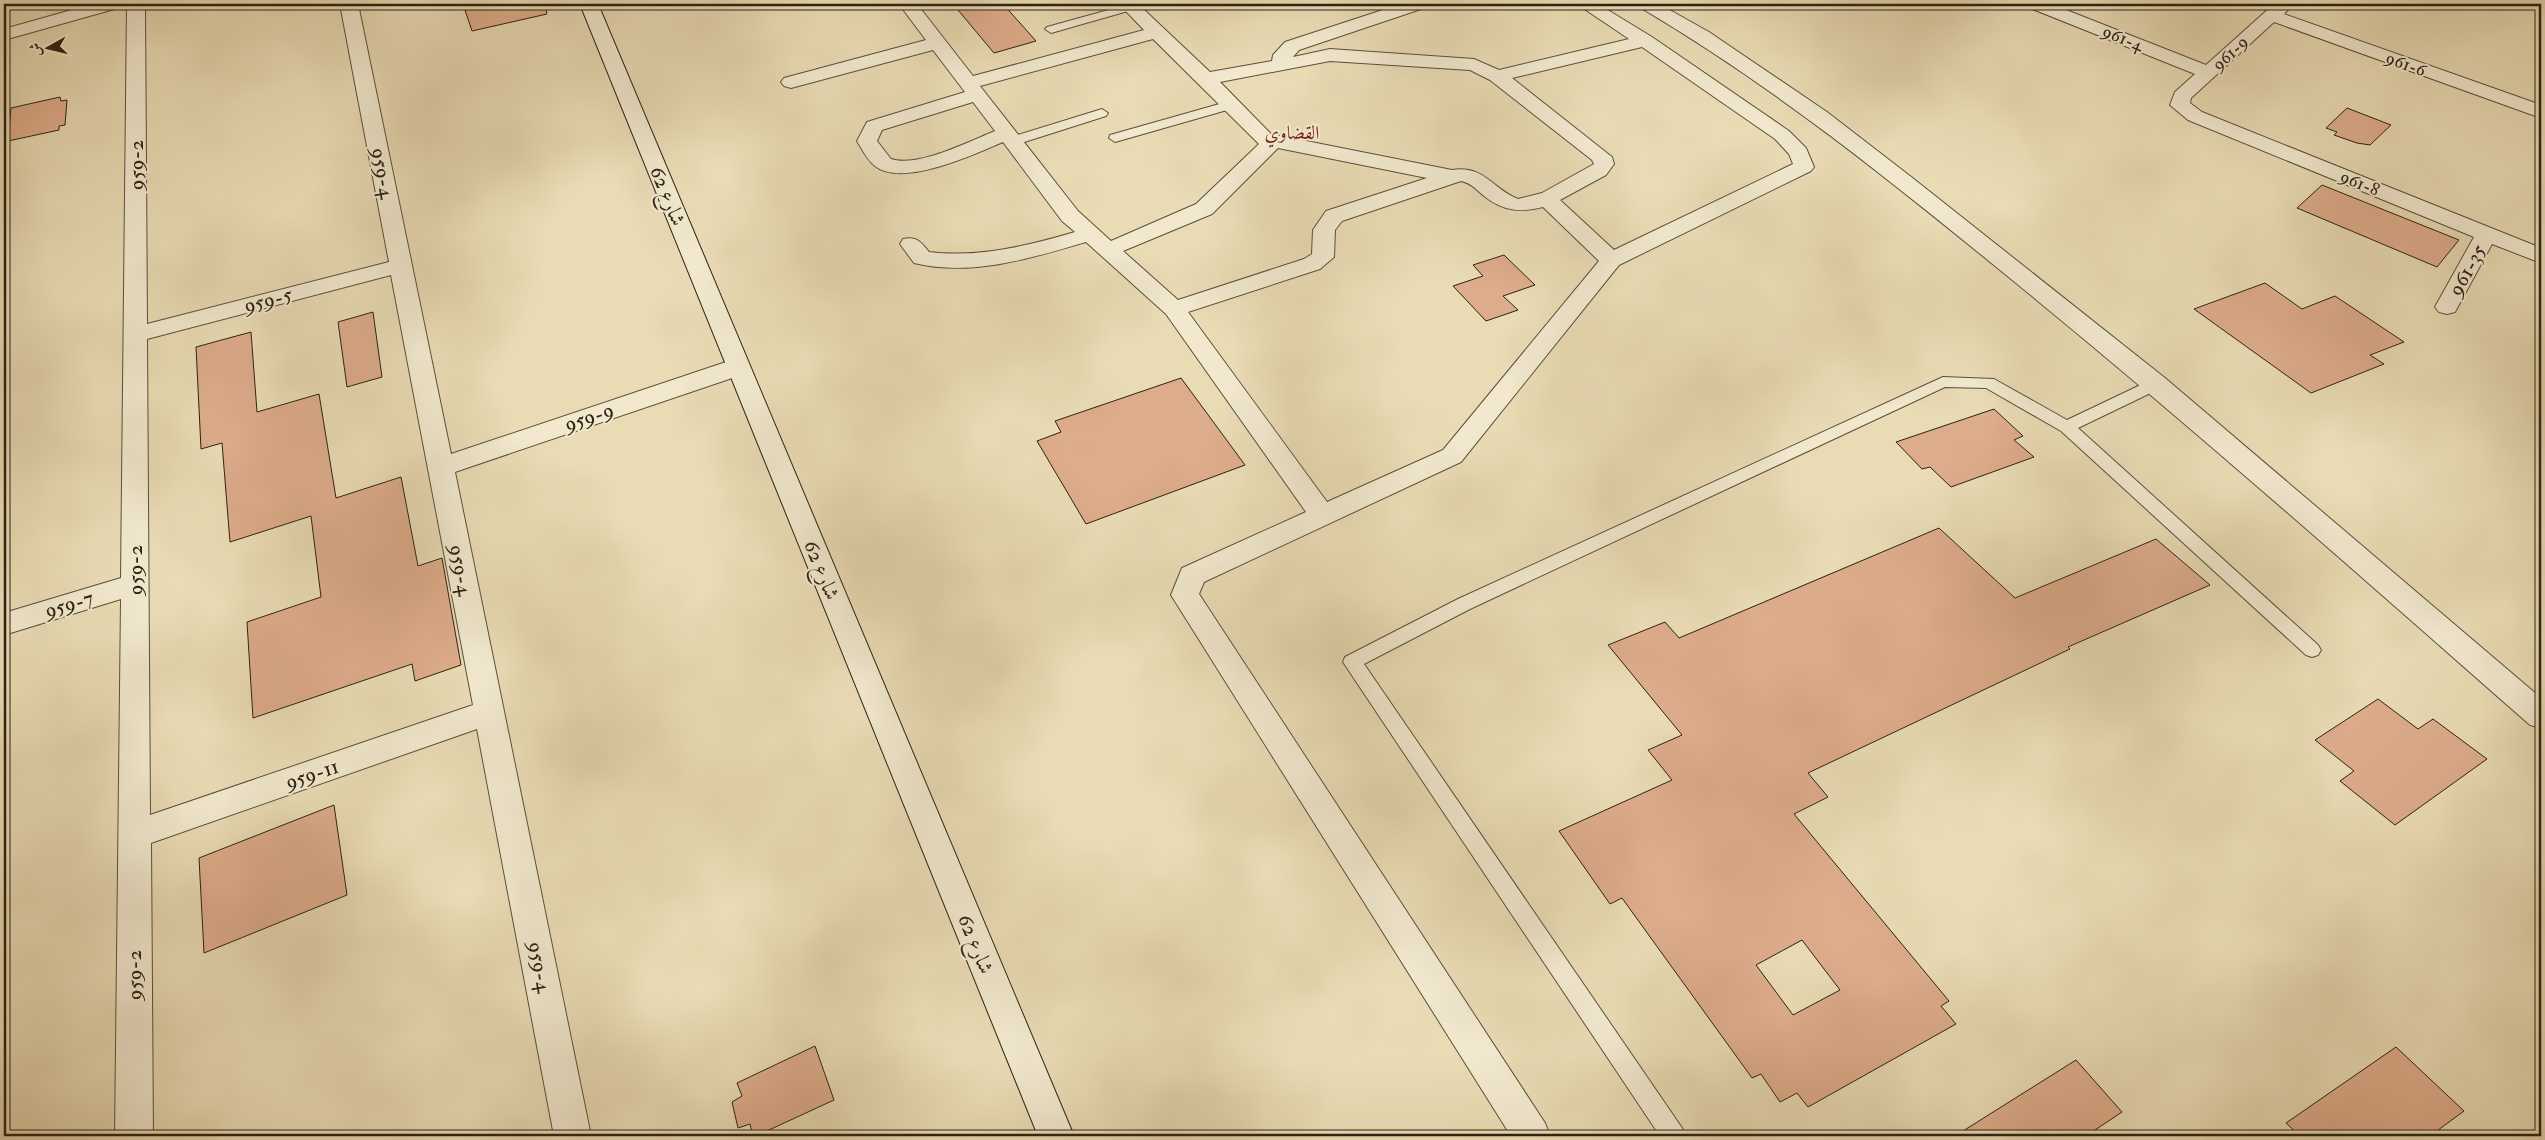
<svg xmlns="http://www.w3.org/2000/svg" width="2545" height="1140" font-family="'IM FELL Double Pica',Amiri,serif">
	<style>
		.building { fill: #ddac8b; stroke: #2c2214; fill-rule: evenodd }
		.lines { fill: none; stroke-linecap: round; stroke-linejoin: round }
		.lane-casing { stroke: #5b503c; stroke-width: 2 }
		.street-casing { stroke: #5b503c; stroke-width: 2 }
		.secondary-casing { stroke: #2c2214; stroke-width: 2 }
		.lane { fill: #f1e8ce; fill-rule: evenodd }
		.street { fill: #f1e8ce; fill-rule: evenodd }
		.secondary { fill: #f1e8ce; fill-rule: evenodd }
		.labels { text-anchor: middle; stroke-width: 4; stroke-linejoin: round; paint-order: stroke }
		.far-street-label { font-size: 18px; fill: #2c2214; stroke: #f1e8ce }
		.far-neighbourhood-label { font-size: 19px; fill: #7a1f14; stroke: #f1e8ce }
		.street-label { font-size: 21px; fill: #2c2214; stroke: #f1e8ce }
	</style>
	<rect width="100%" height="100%" fill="#e9dbb4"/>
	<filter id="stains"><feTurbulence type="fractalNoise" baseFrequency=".004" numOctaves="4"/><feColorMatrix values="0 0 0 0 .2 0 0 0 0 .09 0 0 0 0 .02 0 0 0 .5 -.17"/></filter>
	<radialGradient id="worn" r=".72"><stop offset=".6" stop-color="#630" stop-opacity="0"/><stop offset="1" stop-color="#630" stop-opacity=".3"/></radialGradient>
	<!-- building -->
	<path class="building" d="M463,4H545L547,14L472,31Z
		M953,4H1003L1036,41L994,53Z
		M60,97L61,101L67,100L65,125L59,126V130L8,141L11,108Z
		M2347,108L2391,125L2370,145L2357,143L2334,135L2337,132L2326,128Z
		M2322,185L2459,240L2437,267L2297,208Z
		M1504,255L1535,285L1503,296L1518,310L1486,321L1453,286L1483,276L1473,265Z
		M2265,283L2302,309L2335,296L2404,342L2370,355L2384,364L2311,393L2194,309Z
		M373,312L382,377L347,387L338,322Z
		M251,332L257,412L319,394L336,498L401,477L418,566L442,558L461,665L415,681L412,664L253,718L247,622L321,597L311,516L230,542L222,443L201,449L196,347Z
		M1181,378L1245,465L1086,524L1037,441L1061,432L1055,421Z
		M1994,409L2023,436L2014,440L2034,457L1951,487L1930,467L1922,469L1896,442Z
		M1939,528L2015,598L2156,539L2210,585L2068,647L2070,649L1808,773L1828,797L1794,814L1949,1001L1941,1006L1956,1024L1808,1107L1797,1093L1780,1102L1761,1074L1752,1078L1622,898L1610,904L1559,831L1672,780L1648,750L1682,735L1608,645L1665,622L1679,638ZM1802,940L1840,990L1793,1015L1756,965Z
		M2378,699L2418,729L2433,719L2487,759L2395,825L2340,781L2354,771L2315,740Z
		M334,805L347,895L204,953L199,858Z
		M815,1046L834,1100L756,1136H753L750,1124L738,1128L732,1102L742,1096L737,1083Z
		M2396,1047L2464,1111L2430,1136H2300L2286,1123Z
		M2076,1060L2122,1112L2086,1136H1955Z"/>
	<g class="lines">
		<!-- lane casing -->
		<g class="lane-casing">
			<path id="lane" d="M1130,4L1135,5V9L1051,33L1045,29L1047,27Z
				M1230,101L1236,105L1234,108L1115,142L1109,138L1110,135Z
				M1102,109L1108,113L1106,116L1018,144L1013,145L1007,141L1008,138Z
				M1943,377L1994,379L2067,420L2151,380H2161L2164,384L2161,388L2078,428L2318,645L2321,650L2318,655L2312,657L2306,655L2061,431L1986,388L1945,387L1470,609L1364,664L1682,1128L1686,1136H1660L1343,662L1345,657L1458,599Z"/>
		</g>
		<!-- street casing -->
		<g class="street-casing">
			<path id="street" d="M93,4H121L118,8L4,40V29Z
				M127,4H145L147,324L389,262L340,4H358L451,454L729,361L738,359L747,361L750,367L747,373L455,472L591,1136H554L477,729L151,843L153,1136H115L121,599L4,635V613L121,578ZM391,275L473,705L150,815L147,339Z
				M899,4H917L973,76L1144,30L1119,4H1138L1210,72L1272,61L1273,55L1285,42L1401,4H1427L1424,8L1299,50L1293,57L1330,49L1474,59L1499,70L1629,39L1577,4H1598L1652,37L1789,131L1806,148L1814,167L1811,171L1619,265L1461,462L1204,582L1199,594L1545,1123L1550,1136H1511L1171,595L1182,568L1306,512L1166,314L1086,242C1032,258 971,277 914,263L900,244L903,239C917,236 921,242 929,252C979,258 1027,246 1075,232L1062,221L1003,142C975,154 902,188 875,166C867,160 862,149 857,141L867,122L965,92L933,50L791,88L784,86L781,82L784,78L926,40ZM1153,39L1259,144L1196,204L1111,241L1078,211L980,86ZM1642,47L1775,139L1789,154L1793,164L1614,250L1560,200L1606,175L1614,164L1612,157L1512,78ZM1330,61L1470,70L1490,80L1592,160L1594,164L1542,193L1518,199C1492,189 1485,165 1452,170L1271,134L1220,82ZM973,102L995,131C970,141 917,168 891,159L877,141L882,130ZM1278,148L1427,178L1326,211L1313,230L1312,254L1304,259L1178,300L1123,251L1212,214ZM1461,181C1471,183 1477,190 1484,196C1503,211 1520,213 1543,207L1599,261L1443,450L1327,502L1188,312L1320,269L1334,257L1335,230L1342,221Z
				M1638,4H1659L1709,32L1827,112L1910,176L2165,378L2541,698V728L2530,725C2359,575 2188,423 2011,279C1891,181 1775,87 1641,8Z
				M2027,4H2051L2206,65L2274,4H2293L2284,14L2541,105V118L2274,22L2191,98L2190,103L2202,112L2541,248V263L2492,244L2455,312L2447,314L2439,312L2435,307L2474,237L2188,120L2170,105L2175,92L2195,74L2030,8Z"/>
		</g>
		<!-- secondary casing -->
		<g class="secondary-casing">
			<path id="secondary" d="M580,4H598L1074,1136H1038Z"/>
		</g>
		<!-- lane -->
		<use href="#lane" class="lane"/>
		<!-- street -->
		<use href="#street" class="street"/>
		<!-- secondary -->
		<use href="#secondary" class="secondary"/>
	</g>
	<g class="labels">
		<!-- far-street labels -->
		<g class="far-street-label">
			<text transform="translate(2123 38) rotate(22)" y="6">961-4</text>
			<text transform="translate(2230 53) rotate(-43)" y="6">961-9</text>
			<text transform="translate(2406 64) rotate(20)" y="6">961-6</text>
			<text transform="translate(2360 183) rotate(22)" y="6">961-8</text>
		</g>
		<!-- far-neighbourhood labels -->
		<g class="far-neighbourhood-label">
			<text x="1292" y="139">القضاوي</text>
		</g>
		<!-- street labels -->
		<g class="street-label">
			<text transform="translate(136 165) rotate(-90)" y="7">959-2</text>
			<text transform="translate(383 173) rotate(79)" y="7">959-4</text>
			<text transform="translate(668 196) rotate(68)" y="7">شارع 62</text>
			<text transform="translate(2467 270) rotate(-61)" y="7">961-35</text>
			<text transform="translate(268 300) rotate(-15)" y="7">959-5</text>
			<text transform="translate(589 417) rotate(-19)" y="7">959-9</text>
			<text transform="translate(135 570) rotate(-90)" y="7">959-2</text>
			<text transform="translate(461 570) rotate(79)" y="7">959-4</text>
			<text transform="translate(822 570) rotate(68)" y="7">شارع 62</text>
			<text transform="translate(69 604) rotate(-17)" y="7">959-7</text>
			<text transform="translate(312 774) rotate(-19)" y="7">959-11</text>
			<text transform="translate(976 944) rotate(68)" y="7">شارع 62</text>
			<text transform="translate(540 967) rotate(79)" y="7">959-4</text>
			<text transform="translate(134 975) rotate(-90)" y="7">959-2</text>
		</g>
	</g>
	<!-- margin -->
	<rect width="2545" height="1140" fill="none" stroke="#e9dbb4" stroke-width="20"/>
	<rect x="5" y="5" width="2535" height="1130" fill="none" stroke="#2c2214" stroke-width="2.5"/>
	<rect x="10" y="10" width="2525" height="1120" fill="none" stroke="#2c2214"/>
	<!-- north arrow -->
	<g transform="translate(48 48) rotate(262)" stroke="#f1e8ce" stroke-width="4" paint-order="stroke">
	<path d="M0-4L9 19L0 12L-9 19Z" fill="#2c2214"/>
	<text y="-8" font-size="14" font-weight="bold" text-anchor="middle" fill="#2c2214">ش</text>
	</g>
	<rect width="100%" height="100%" filter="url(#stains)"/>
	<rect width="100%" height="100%" fill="url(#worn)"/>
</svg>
